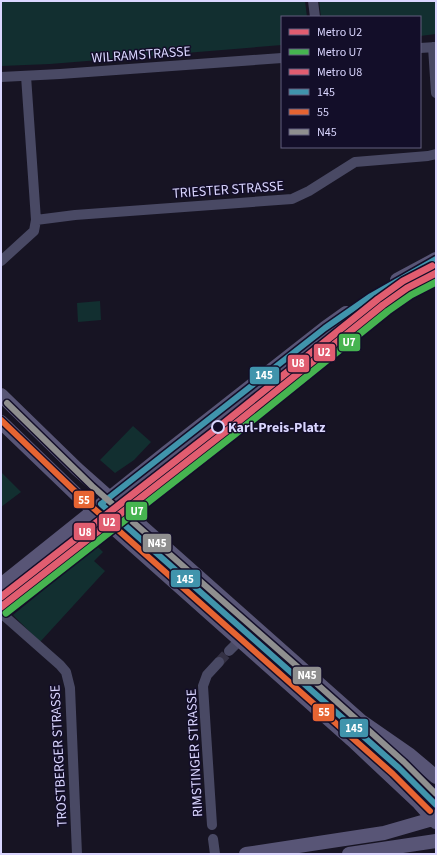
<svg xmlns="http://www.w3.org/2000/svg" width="437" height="855" font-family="'Source Sans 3',sans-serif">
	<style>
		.green { fill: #122f30 }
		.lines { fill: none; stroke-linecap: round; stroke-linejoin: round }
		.minor-tunnel { stroke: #343144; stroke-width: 10; stroke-dasharray: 10 5; stroke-linecap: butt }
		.minor { stroke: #494964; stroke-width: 10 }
		.secondary { stroke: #585576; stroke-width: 14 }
		.bus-1-casing { stroke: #130e29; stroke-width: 9 }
		.bus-2-casing { stroke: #130e29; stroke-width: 9 }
		.bus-3-casing { stroke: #130e29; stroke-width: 9 }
		.bus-1 { stroke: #4094ac; stroke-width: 6 }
		.bus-2 { stroke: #e66432; stroke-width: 6 }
		.bus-3 { stroke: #8f8f8f; stroke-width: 6 }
		.metro-1-casing { stroke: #130e29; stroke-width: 10 }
		.metro-2-casing { stroke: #130e29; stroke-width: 10 }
		.metro-3-casing { stroke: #130e29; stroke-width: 10 }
		.metro-1 { stroke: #e15d70; stroke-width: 7 }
		.metro-2 { stroke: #46b450; stroke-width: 7 }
		.metro-3 { stroke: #e15d70; stroke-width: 7 }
		.stop-dot { fill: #130e29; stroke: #dad6ff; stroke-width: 2 }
		.labels { text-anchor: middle; stroke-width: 3; stroke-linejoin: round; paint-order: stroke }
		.street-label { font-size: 14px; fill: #dad6ff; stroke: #130e29 }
		.stop-label { font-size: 14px; font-weight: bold; fill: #dad6ff; stroke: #130e29; text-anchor: start }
		.line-badge { stroke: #130e29; stroke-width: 1.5 }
		.badge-label { font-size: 11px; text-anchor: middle; font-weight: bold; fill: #fff }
	</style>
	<rect width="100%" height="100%" fill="#171423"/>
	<!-- green -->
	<path class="green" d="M1,1H305L307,17H282V45L50,64L1,66Z
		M319,1H436V34L420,36V17H321Z
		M100,301L101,320L78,322L77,303Z
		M133,426L151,442L134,460L115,473L100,460Z
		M1,472L21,492L1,507Z
		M97,546L103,552L94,561L105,571L40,642L13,615Z"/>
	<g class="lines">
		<!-- minor-tunnel -->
		<path class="minor-tunnel" d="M219,662L229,651"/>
		<!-- minor -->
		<path class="minor" d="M313,1L315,17
			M433,47L436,93
			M420,48L436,47
			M1,77L60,74L282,58
			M36,220L75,215L292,199L309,191L355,162L428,156L436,154
			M1,261L34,231L36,220L26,76
			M1,613L60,665L66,672L70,688L77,854
			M229,651L240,640
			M212,825L203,686L207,675L219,662
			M213,839L215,854"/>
		<!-- secondary -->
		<path class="secondary" d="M397,280L436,259
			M1,395L77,469L299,666L361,721L410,755L436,777
			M1,422L80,498L352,740L419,803L436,822
			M1,585L167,452L325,328L346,313
			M1,603L340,329C372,307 402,288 436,271
			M246,854L384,833L436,818
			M349,854L436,841"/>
		<!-- bus-1 casing -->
		<g class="bus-1-casing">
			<path id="bus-1" d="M101,504L399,768L436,805
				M101,504L325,328L371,296L436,259"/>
		</g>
		<!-- bus-2 casing -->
		<g class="bus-2-casing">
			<path id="bus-2" d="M1,420L82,498L393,774L430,811"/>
		</g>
		<!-- bus-3 casing -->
		<g class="bus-3-casing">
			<path id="bus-3" d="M7,403L92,486L299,668L404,762L436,794"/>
		</g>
		<!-- bus-1 -->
		<use href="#bus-1" class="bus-1"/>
		<!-- bus-2 -->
		<use href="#bus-2" class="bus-2"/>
		<!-- bus-3 -->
		<use href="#bus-3" class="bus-3"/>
		<!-- metro-1 casing -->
		<g class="metro-1-casing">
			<path id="metro-1" d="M1,607L229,429L383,305L407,288L436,273"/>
		</g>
		<!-- metro-2 casing -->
		<g class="metro-2-casing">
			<path id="metro-2" d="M6,613L234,435L388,311L411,295L436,282"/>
		</g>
		<!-- metro-3 casing -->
		<g class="metro-3-casing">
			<path id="metro-3" d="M1,597L224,423L378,299L403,281L432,266"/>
		</g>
		<!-- metro-1 -->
		<use href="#metro-1" class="metro-1"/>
		<!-- metro-2 -->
		<use href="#metro-2" class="metro-2"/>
		<!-- metro-3 -->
		<use href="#metro-3" class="metro-3"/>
	</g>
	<!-- markers -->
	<circle class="stop-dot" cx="218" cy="427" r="6"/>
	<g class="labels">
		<!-- street labels -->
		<g class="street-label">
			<text transform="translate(141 54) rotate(-4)" y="5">WILRAMSTRASSE</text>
			<text transform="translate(228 189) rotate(-4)" y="5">TRIESTER STRASSE</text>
			<text transform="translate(194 753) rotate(-93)" y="5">RIMSTINGER STRASSE</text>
			<text transform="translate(58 756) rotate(-93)" y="5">TROSTBERGER STRASSE</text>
		</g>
		<!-- stop labels -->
		<g class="stop-label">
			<text x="228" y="432">Karl-Preis-Platz</text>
		</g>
	</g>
	<g class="line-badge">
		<rect x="338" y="333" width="23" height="19" rx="4" fill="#46b450"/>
		<rect x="313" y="343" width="23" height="19" rx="4" fill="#e15d70"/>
		<rect x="287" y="354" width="23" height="19" rx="4" fill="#e15d70"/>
		<rect x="249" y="366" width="31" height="19" rx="4" fill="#4094ac"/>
		<rect x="73" y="490" width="22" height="19" rx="4" fill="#e66432"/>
		<rect x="125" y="501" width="23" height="20" rx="4" fill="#46b450"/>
		<rect x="98" y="513" width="23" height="19" rx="4" fill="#e15d70"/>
		<rect x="73" y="522" width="23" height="19" rx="4" fill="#e15d70"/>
		<rect x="142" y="533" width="30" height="20" rx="4" fill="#8f8f8f"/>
		<rect x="170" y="569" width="31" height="19" rx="4" fill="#4094ac"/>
		<rect x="292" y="666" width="30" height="19" rx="4" fill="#8f8f8f"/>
		<rect x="312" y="703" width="23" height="19" rx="4" fill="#e66432"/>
		<rect x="339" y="718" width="30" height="20" rx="4" fill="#4094ac"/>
	</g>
	<g class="badge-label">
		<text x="349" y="346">U7</text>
		<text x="324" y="356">U2</text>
		<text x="298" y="367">U8</text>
		<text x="264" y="379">145</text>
		<text x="84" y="504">55</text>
		<text x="137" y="515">U7</text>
		<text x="109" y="526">U2</text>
		<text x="85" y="536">U8</text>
		<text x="157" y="547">N45</text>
		<text x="185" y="583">145</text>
		<text x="307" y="679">N45</text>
		<text x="324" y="716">55</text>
		<text x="354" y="732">145</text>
	</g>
	<!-- border -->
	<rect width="437" height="855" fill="none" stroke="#dad6ff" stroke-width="4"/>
	<!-- legend -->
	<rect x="281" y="16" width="140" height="132" fill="#130e29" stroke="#635e7f"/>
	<rect x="289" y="29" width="20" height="6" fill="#e15d70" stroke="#635e7f"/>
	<text x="317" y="36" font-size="12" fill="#dad6ff">Metro U2</text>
	<rect x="289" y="49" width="20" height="6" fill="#46b450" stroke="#635e7f"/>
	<text x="317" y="56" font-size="12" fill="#dad6ff">Metro U7</text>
	<rect x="289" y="69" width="20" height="6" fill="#e15d70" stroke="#635e7f"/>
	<text x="317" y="76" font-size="12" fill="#dad6ff">Metro U8</text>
	<rect x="289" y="89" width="20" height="6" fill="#4094ac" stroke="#635e7f"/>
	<text x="317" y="96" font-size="12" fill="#dad6ff">145</text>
	<rect x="289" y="109" width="20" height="6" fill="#e66432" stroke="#635e7f"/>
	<text x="317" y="116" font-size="12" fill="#dad6ff">55</text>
	<rect x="289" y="129" width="20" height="6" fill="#8f8f8f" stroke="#635e7f"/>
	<text x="317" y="136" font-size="12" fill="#dad6ff">N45</text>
</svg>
